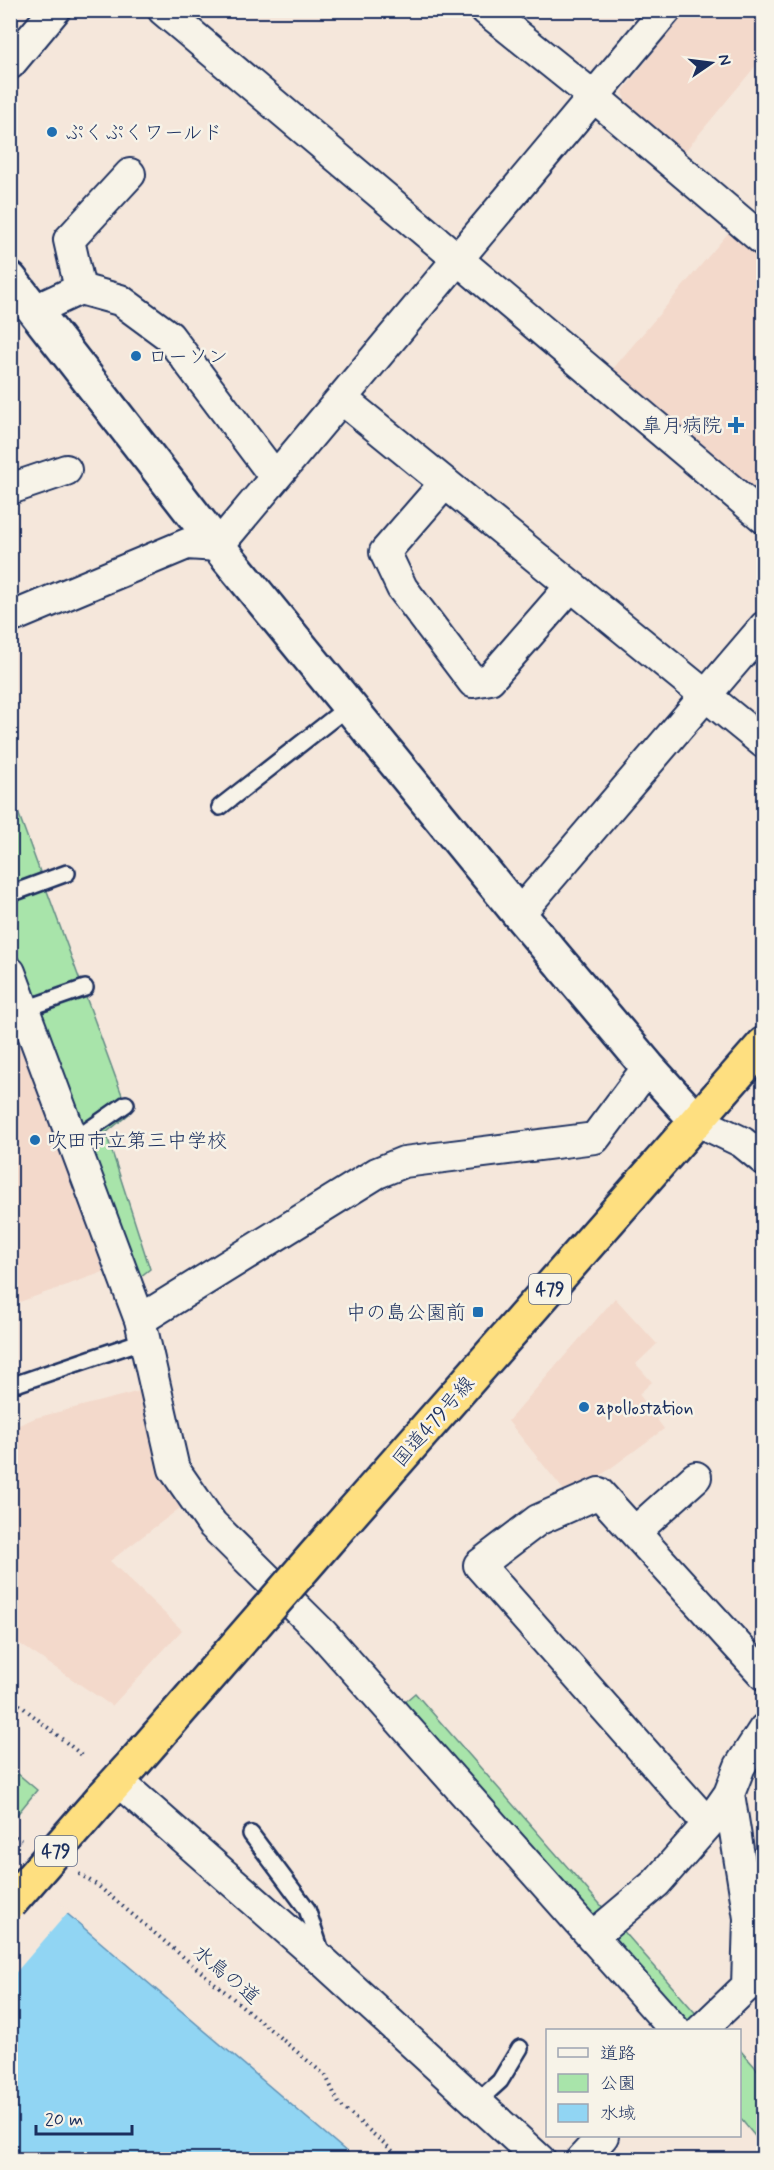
<svg xmlns="http://www.w3.org/2000/svg" width="774" height="2170" font-family="Mynerve,'Klee One',sans-serif">
	<style>
		.built { fill: #f3d9cb }
		.green { fill: #a8e4aa; stroke: #628a84; stroke-width: 1.5 }
		.water { fill: #91d5f3; stroke: #6293b7; stroke-width: 1.5 }
		.pier { fill: #f5e7db }
		.lines { fill: none; stroke-linecap: round; stroke-linejoin: round }
		.lane-casing { stroke: #1b2f5e; stroke-width: 20 }
		.street-casing { stroke: #1b2f5e; stroke-width: 34 }
		.secondary-casing { stroke: #1b2f5e; stroke-width: 38 }
		.highway-casing { stroke: #1b2f5e; stroke-width: 38 }
		.path { stroke: #1b2f5e; stroke-width: 4; stroke-dasharray: 1.5 4.5; stroke-linecap: butt }
		.lane { stroke: #f7f3e8; stroke-width: 15 }
		.street { stroke: #f7f3e8; stroke-width: 30 }
		.secondary { stroke: #f7f3e8; stroke-width: 33 }
		.highway { stroke: #fedf80; stroke-width: 33 }
		.highway-bridge-casing { stroke: #1b2f5e; stroke-width: 38; stroke-linecap: butt }
		.highway-bridge { stroke: #fedf80; stroke-width: 33 }
		.poi-dot { fill: #1f6fb2; stroke: #f7f3e8; stroke-width: 2 }
		.labels { text-anchor: middle; stroke-width: 5; stroke-linejoin: round; paint-order: stroke }
		.shield { fill: #f7f3e8; stroke: #5d6a87; stroke-width: 1.5 }
		.shield-label { font-size: 18px; font-weight: bold; fill: #1b2f5e }
		.poi-label { font-size: 20px; fill: #1b2f5e; stroke: #f7f3e8; text-anchor: start }
		.street-label { font-size: 20px; fill: #1b2f5e; stroke: #f7f3e8 }
	</style>
	<rect width="100%" height="100%" fill="#f5e7db"/>
	<filter id="ink" filterUnits="userSpaceOnUse"><feTurbulence type="fractalNoise" baseFrequency=".0167" numOctaves="2"/><feDisplacementMap in="SourceGraphic" scale="12" xChannelSelector="R" yChannelSelector="G"/><feConvolveMatrix kernelMatrix="1 2 1 2 8 2 1 2 1" color-interpolation-filters="sRGB"/></filter>
	<g filter="url(#ink)">
		<!-- built -->
		<path class="built" d="M685,11H763V57L681,156L626,110L623,91Z
			M730,231L763,260V502L611,371Z
			M10,1010L109,1270L11,1305H10Z
			M615,1298L657,1344L636,1364L652,1382L639,1394L664,1429L600,1476L566,1493L508,1421Z
			M144,1390L162,1471L180,1508L110,1561L182,1630L112,1706L11,1638L10,1429L35,1418Z"/>
		<!-- green -->
		<path class="green" d="M11,793L129,1114L106,1133L150,1269L136,1280L128,1264L11,945Z
			M415,1693L698,2016L684,2030L401,1705Z
			M11,1768L37,1790L11,1822Z
			M740,2050L763,2076V2146L740,2118Z"/>
		<!-- water -->
		<path class="water" d="M10,1865L355,2159H11Z"/>
		<!-- pier -->
		<path class="pier" d="M10,1862L69,1911L11,1978Z"/>
		<g class="lines">
			<!-- lane casing -->
			<g class="lane-casing">
				<path id="lane" d="M220,807L349,706
					M10,894L67,873
					M25,1009L85,988
					M73,1141L126,1104
					M19,1383L145,1340
					M251,1834L307,1909L322,1954
					M477,2102L500,2081L520,2048"/>
			</g>
			<!-- street casing -->
			<g class="street-casing">
				<path id="street" d="M163,10L764,518
					M486,10L593,96L764,241
					M10,64L55,10
					M80,289L69,240L130,174
					M35,310L80,289L120,300L169,336L275,477
					M342,399L764,743
					M445,483L385,552L402,588L473,682L490,679L571,586
					M10,489L66,470
					M10,618L187,544L218,546L666,10
					M519,914L764,627
					M10,972L140,1320L174,1469L212,1524L323,1634L675,2030
					M696,1120L742,1142L764,1160
					M140,1320L377,1173L404,1162L595,1138L648,1067
					M635,1532L696,1477
					M118,1781L325,1963L540,2160
					M729,1794L749,1918L747,1986
					M708,1824L479,1565L538,1520L599,1493L764,1675
					M592,1937L656,1883L708,1824L729,1794L740,1766L764,1729
					M701,2030L747,1986L764,1982
					M581,2160L603,2136"/>
			</g>
			<!-- secondary casing -->
			<g class="secondary-casing">
				<path id="secondary" d="M10,279L218,546L349,706L519,914L648,1067L696,1120"/>
			</g>
			<!-- highway casing -->
			<g class="highway-casing">
				<path id="highway" d="M335,1532L764,1044
					M102,1798L134,1763"/>
			</g>
			<!-- path -->
			<path class="path" d="M10,1697L83,1756
				M10,1834L21,1840
				M79,1874L97,1885L326,2076L339,2104L403,2160"/>
			<!-- lane -->
			<use href="#lane" class="lane"/>
			<!-- street -->
			<use href="#street" class="street"/>
			<!-- secondary -->
			<use href="#secondary" class="secondary"/>
			<!-- highway -->
			<use href="#highway" class="highway"/>
			<!-- highway-bridge casing -->
			<g class="highway-bridge-casing">
				<path id="highway-bridge" d="M134,1763L335,1532
					M10,1903L102,1798"/>
			</g>
			<!-- highway-bridge -->
			<use href="#highway-bridge" class="highway-bridge"/>
		</g>
	</g>
	<!-- markers -->
	<g class="poi-dot">
		<circle cx="52" cy="132" r="6"/>
		<circle cx="136" cy="356" r="6"/>
		<path d="M733 416h6v6h6v6h-6v6h-6v-6h-6v-6h6z"/>
		<circle cx="35" cy="1140" r="6"/>
		<rect x="472" y="1306" width="12" height="12" rx="3"/>
		<circle cx="584" cy="1407" r="6"/>
	</g>
	<g class="labels">
		<!-- shield labels -->
		<g class="shield">
			<rect x="529" y="1274" width="42" height="30" rx="4.5"/>
			<rect x="35" y="1836" width="42" height="30" rx="4.5"/>
		</g>
		<g class="shield-label">
			<text x="550" y="1295">479</text>
			<text x="56" y="1857">479</text>
		</g>
		<!-- poi labels -->
		<g class="poi-label">
			<text x="64" y="139">ぷくぷくワールド</text>
			<text x="148" y="363">ローソン</text>
			<text x="722" y="432" text-anchor="end">皐月病院</text>
			<text x="47" y="1147">吹田市立第三中学校</text>
			<text x="466" y="1319" text-anchor="end">中の島公園前</text>
			<text x="596" y="1414">apollostation</text>
		</g>
		<!-- street labels -->
		<g class="street-label">
			<text transform="translate(433 1421) rotate(-49)" y="7">国道479号線</text>
			<text transform="translate(227 1974) rotate(40)" y="7">水鳥の道</text>
		</g>
	</g>
	<!-- margin -->
	<rect width="774" height="2170" fill="none" stroke="#f7f3e8" stroke-width="36"/>
	<rect x="18" y="18" width="738" height="2134" fill="none" stroke="#1b2f5e" stroke-width="2" filter="url(#ink)"/>
	<!-- legend -->
	<rect x="546" y="2029" width="195" height="108" fill="#f7f3e8" stroke="#9fa5b1" stroke-width="1.5"/>
	<rect x="558" y="2048" width="30" height="9" fill="#f7f3e8" stroke="#9fa5b1" stroke-width="1.5"/>
	<text x="600" y="2059" font-size="18" fill="#1b2f5e">道路</text>
	<rect x="558" y="2074" width="30" height="18" fill="#a8e4aa" stroke="#9fa5b1" stroke-width="1.5"/>
	<text x="600" y="2089" font-size="18" fill="#1b2f5e">公園</text>
	<rect x="558" y="2104" width="30" height="18" fill="#91d5f3" stroke="#9fa5b1" stroke-width="1.5"/>
	<text x="600" y="2119" font-size="18" fill="#1b2f5e">水域</text>
	<!-- north arrow -->
	<g transform="translate(711 63) rotate(76)" stroke="#f7f3e8" stroke-width="4.5" paint-order="stroke">
	<path d="M0-4.5L10 22L0 15L-10 22Z" fill="#1b2f5e"/>
	<text y="-9" font-size="16" font-weight="bold" text-anchor="middle" fill="#1b2f5e">N</text>
	</g>
	<!-- scale -->
	<path d="M36 2125v9h96v-9" fill="none" stroke="#1b2f5e" stroke-width="3"/>
	<text x="45" y="2125" font-size="18" fill="#1b2f5e" stroke="#f7f3e8" stroke-width="4.5" paint-order="stroke">20 m</text>
</svg>
